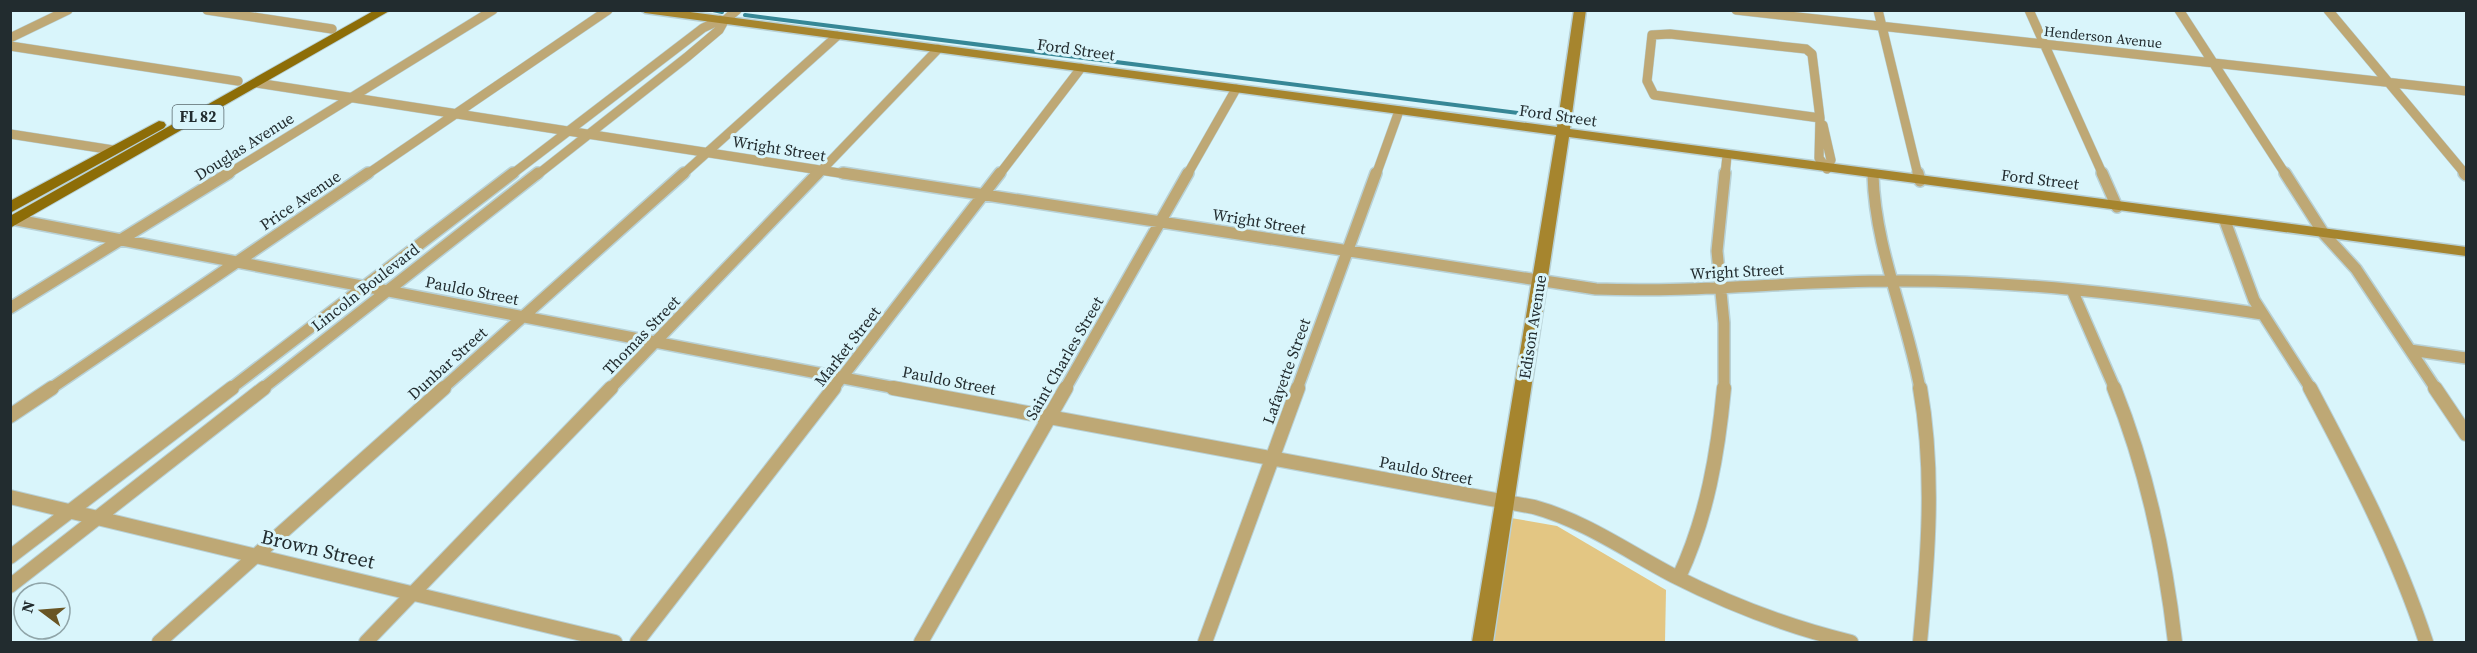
<svg xmlns="http://www.w3.org/2000/svg" width="2477" height="653" font-family="'Source Serif 4',serif">
	<style>
		.green { fill: #e3c683 }
		.lines { fill: none; stroke-linecap: round; stroke-linejoin: round }
		.stream { stroke: #368796; stroke-width: 4 }
		.street-far2-casing { stroke: #b8d1d6; stroke-width: 10 }
		.street-far1-casing { stroke: #b8d1d6; stroke-width: 14 }
		.street-casing { stroke: #b8d1d6; stroke-width: 16 }
		.secondary-casing { stroke: #b8d1d6; stroke-width: 3 }
		.primary-casing { stroke: #b8d1d6; stroke-width: 2 }
		.street-far2 { stroke: #bea875; stroke-width: 9 }
		.street-far1 { stroke: #bea875; stroke-width: 11 }
		.street { stroke: #bea875; stroke-width: 14 }
		.secondary { fill: #a6852e; fill-rule: evenodd }
		.primary { fill: #8d6d07; fill-rule: evenodd }
		.labels { text-anchor: middle; stroke-width: 6; stroke-linejoin: round; paint-order: stroke }
		.far-street-label { font-size: 14px; fill: #222c2f; stroke: #d9f5fb }
		.shield { fill: #d9f5fb; stroke: #59686c; stroke-width: 1.5 }
		.shield-label { font-size: 15px; font-weight: bold; fill: #222c2f }
		.street-label { font-size: 16px; fill: #222c2f; stroke: #d9f5fb }
		.near-street-label { font-size: 20px; fill: #222c2f; stroke: #d9f5fb }
	</style>
	<rect width="100%" height="100%" fill="#d9f5fb"/>
	<!-- green -->
	<path class="green" d="M1511,518L1557,526L1666,590L1665,642H1492Z"/>
	<g class="lines">
		<!-- stream -->
		<path class="stream" d="M713,10L722,12
			M745,15L1549,117"/>
		<!-- street-far2 casing -->
		<g class="street-far2-casing">
			<path id="street-far2" d="M207,10L332,29
				M1736,10L2466,91
				M1878,10L1918,175
				M2029,10L2103,175
				M2179,10L2286,175
				M2328,10L2466,175
				M1670,34L1806,49L1812,54L1820,118L1654,95L1647,81L1652,35Z
				M10,38L68,10
				M10,46L238,81
				M257,83L852,175
				M1820,118L1819,158L1827,169
				M1823,125L1831,160L1827,169
				M10,134L113,150
				M226,175L493,10
				M366,175L608,10
				M511,175L703,28L720,20
				M537,175L687,57L719,30L724,21L737,10
				M682,175L837,36
				M817,175L938,49
				M999,175L1081,68
				M1187,175L1236,89
				M1376,175L1399,111
				M1725,175L1727,156"/>
		</g>
		<!-- street-far1 casing -->
		<g class="street-far1-casing">
			<path id="street-far1" d="M843,173L1596,289C1695,293 1793,281 1891,281C2016,280 2139,295 2262,314
				M1918,173L1920,181
				M2102,173L2117,207
				M2285,173L2324,234L2356,269L2436,389
				M2464,173L2466,175
				M1873,175C1875,249 1907,317 1920,389
				M17,220L901,389
				M2225,221L2254,300L2311,389
				M2072,290L2115,389
				M10,308L229,173
				M2410,350L2466,358
				M50,389L368,173
				M230,389L513,173
				M262,389L538,173
				M442,389L684,173
				M610,389L818,173
				M833,389L1000,173
				M1065,389L1188,173
				M1297,389L1376,173
				M1724,389V323L1717,251L1725,173"/>
		</g>
		<!-- street casing -->
		<g class="street-casing">
			<path id="street" d="M893,388L1534,507C1585,521 1628,552 1674,576C1731,605 1789,627 1851,642
				M1920,388C1935,472 1928,558 1920,642
				M2114,388C2147,470 2165,554 2175,642
				M2310,388C2354,471 2397,553 2426,642
				M2435,388L2466,434
				M10,416L52,388
				M10,497L615,642
				M10,557L232,388
				M1679,577C1707,517 1718,453 1724,388
				M10,586L264,388
				M159,642L444,388
				M366,642L611,388
				M637,642L834,388
				M921,642L1066,388
				M1205,642L1298,388"/>
		</g>
		<!-- secondary casing -->
		<g class="secondary-casing">
			<path id="secondary" d="M640,10H675L1557,127L1574,10H1586L1570,129L2466,247V256L1569,137L1493,642H1472L1556,135L645,13Z"/>
		</g>
		<!-- primary casing -->
		<g class="primary-casing">
			<path id="primary" d="M375,10H391L10,228V216Z
				M159,121L164,122L166,125L164,128L10,213V201Z"/>
		</g>
		<!-- street-far2 -->
		<use href="#street-far2" class="street-far2"/>
		<!-- street-far1 -->
		<use href="#street-far1" class="street-far1"/>
		<!-- street -->
		<use href="#street" class="street"/>
		<!-- secondary -->
		<use href="#secondary" class="secondary"/>
		<!-- primary -->
		<use href="#primary" class="primary"/>
	</g>
	<g class="labels">
		<!-- far-street labels -->
		<g class="far-street-label">
			<text transform="translate(2103 37) rotate(6)" y="5">Henderson Avenue</text>
		</g>
		<!-- shield labels -->
		<rect class="shield" x="172.5" y="105" width="51" height="24" rx="4.5"/>
		<g class="shield-label">
			<text x="198" y="122">FL 82</text>
		</g>
		<!-- street labels -->
		<g class="street-label">
			<text transform="translate(1076 49) rotate(8)" y="6">Ford Street</text>
			<text transform="translate(1558 115) rotate(8)" y="6">Ford Street</text>
			<text transform="translate(244 146) rotate(-32)" y="6">Douglas Avenue</text>
			<text transform="translate(779 148) rotate(9)" y="6">Wright Street</text>
			<text transform="translate(2040 179) rotate(7)" y="6">Ford Street</text>
			<text transform="translate(300 200) rotate(-34)" y="6">Price Avenue</text>
			<text transform="translate(1259 221) rotate(9)" y="6">Wright Street</text>
			<text transform="translate(1737 271) rotate(-3)" y="6">Wright Street</text>
			<text transform="translate(365 287) rotate(-38)" y="6">Lincoln Boulevard</text>
			<text transform="translate(472 290) rotate(11)" y="6">Pauldo Street</text>
			<text transform="translate(1532 327) rotate(-81)" y="6">Edison Avenue</text>
			<text transform="translate(641 335) rotate(-46)" y="6">Thomas Street</text>
			<text transform="translate(847 346) rotate(-52)" y="6">Market Street</text>
			<text transform="translate(1064 358) rotate(-60)" y="6">Saint Charles Street</text>
			<text transform="translate(447 363) rotate(-42)" y="6">Dunbar Street</text>
			<text transform="translate(1286 371) rotate(-70)" y="6">Lafayette Street</text>
			<text transform="translate(949 380) rotate(11)" y="6">Pauldo Street</text>
			<text transform="translate(1426 470) rotate(11)" y="6">Pauldo Street</text>
		</g>
		<!-- near-street labels -->
		<g class="near-street-label">
			<text transform="translate(318 549) rotate(13)" y="7">Brown Street</text>
		</g>
	</g>
	<!-- border -->
	<rect width="2477" height="653" fill="none" stroke="#222c2f" stroke-width="24"/>
	<!-- north arrow -->
	<g transform="translate(42 611) rotate(286)"><circle r="28" fill="#d9f5fb" stroke="#90a5a9" stroke-width="1.5"/>
	<path d="M0-4.5L10 22L0 15L-10 22Z" fill="#695524"/>
	<text y="-9" font-size="16" font-weight="bold" text-anchor="middle" fill="#222c2f">N</text>
	</g>
</svg>
